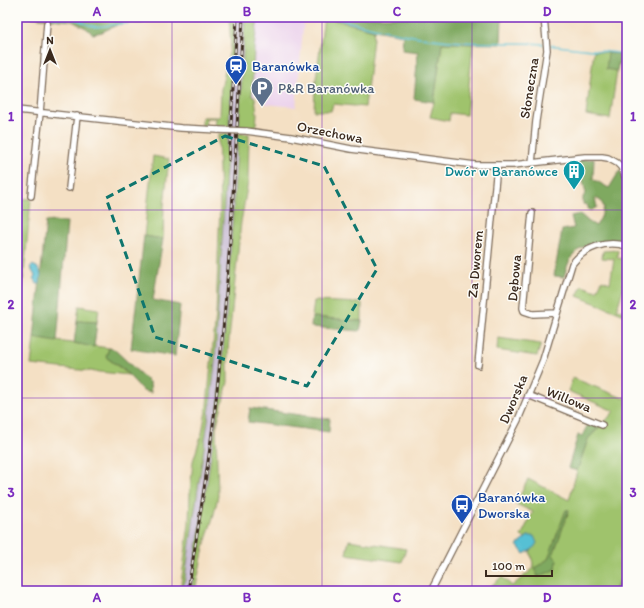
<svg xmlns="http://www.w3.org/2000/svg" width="644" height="608" font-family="Itim,sans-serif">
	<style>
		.built { fill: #ebd1ec }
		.industrial { fill: #cbbfd6 }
		.green { fill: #9fc36c; stroke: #6d7645; fill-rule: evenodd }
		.forest { fill: #7fa960; stroke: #5d6a3f }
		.water { fill: #57c0d4; stroke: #497579 }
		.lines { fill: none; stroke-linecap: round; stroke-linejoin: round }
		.stream { stroke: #57c0d4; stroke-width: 1.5 }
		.minor-casing { stroke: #7c6a58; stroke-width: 8 }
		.minor { stroke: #fff; stroke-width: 5.5 }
		.rail-casing { stroke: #3b2a1e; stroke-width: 3 }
		.rail { stroke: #fdfcf7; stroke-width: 1.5; stroke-dasharray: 4.5; stroke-linecap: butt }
		.minor-bridge-casing { stroke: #7c6a58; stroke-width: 8; stroke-linecap: butt }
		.minor-bridge { stroke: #fff; stroke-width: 5.5 }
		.marked { fill: none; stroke: #0f766e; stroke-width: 3; stroke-dasharray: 8 5; stroke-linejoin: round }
		.grid { fill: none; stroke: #7b2cbf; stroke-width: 1; stroke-opacity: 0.55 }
		.labels { text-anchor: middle; stroke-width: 3; stroke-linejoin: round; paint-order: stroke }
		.transit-label { font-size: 14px; fill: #164399; stroke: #fdfcf7; text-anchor: start }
		.service-label { font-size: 14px; fill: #4e5e75; stroke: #fdfcf7; text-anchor: start }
		.street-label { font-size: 14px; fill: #3b2a1e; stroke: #fdfcf7 }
		.culture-label { font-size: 14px; fill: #0d838f; stroke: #fdfcf7; text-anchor: end }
		.neatline { fill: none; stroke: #7b2cbf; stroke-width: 1.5 }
		.grid-label { font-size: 13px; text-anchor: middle; font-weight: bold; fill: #7b2cbf }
	</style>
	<rect width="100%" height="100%" fill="#fdfcf7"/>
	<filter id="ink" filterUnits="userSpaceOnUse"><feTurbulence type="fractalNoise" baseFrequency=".025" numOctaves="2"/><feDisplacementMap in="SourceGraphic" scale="8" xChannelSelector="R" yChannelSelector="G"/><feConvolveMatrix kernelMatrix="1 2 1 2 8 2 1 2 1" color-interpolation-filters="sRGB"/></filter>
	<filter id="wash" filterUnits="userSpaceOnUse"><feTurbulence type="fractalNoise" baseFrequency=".012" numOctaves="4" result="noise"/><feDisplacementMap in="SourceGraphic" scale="16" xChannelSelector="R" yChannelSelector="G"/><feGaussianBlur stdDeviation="0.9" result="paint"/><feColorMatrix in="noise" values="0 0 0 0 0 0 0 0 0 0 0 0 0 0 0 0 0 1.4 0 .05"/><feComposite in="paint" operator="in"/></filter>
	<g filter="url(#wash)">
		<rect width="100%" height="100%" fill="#f4e0c4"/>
		<!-- built -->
		<path class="built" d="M258,17H304L296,107L266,104L264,92L255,93V97H252L254,49Z"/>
		<!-- industrial -->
		<path class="industrial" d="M235,17H245L239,127L229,126Z
			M228,133H238L227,306L219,401L191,591H183L210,407L215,362Z"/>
		<!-- green -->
		<path class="green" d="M229,17H235L229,126H219L215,128L216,118H206L205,128H202V117H220L221,89L231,45Z
			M245,17H258L254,49L252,96L255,97L257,113L256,127H258L257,129L239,127Z
			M324,17L374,30L365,107L333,104L331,111H314L315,87Z
			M442,43L473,44L466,115L450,113L449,121L430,117L434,102Z
			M594,51L627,55V64H618L610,119L586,115Z
			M228,133L215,362L210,407L183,591H180L189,524L190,492L193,461L202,433L207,405L216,314L220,205L218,134Z
			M238,133L249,134L248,182L241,222L228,349V382L216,428L218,496L214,514L204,547L195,591H191L219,401L227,306Z
			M153,156L169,159L164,206L163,239L144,236Z
			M17,198L31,199L18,337H17Z
			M618,250L617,258L627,259C627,276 622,293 617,309L627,312V316L577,296L582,286L597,291L602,280L610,283L614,259L602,258L603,251Z
			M314,301L362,303V321L312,317Z
			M79,306L99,309L97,322L77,321Z
			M34,338L109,348L106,357L129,375L31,365Z
			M498,338L541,344L537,356L497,350Z
			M573,378L623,398L627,397V591H501L497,587L489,591H485L502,577L512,586L534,568L530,551L533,549L528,536L525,538L521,536L533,512L516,504L528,479L569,500L577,471L588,439L603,424L614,411L568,391ZM566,510H569L553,555L538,577L535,568L548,560Z
			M349,540L406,549L402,562L346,554Z"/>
		<!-- forest -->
		<path class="forest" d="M30,17L144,18L143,23L119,24L102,32L93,34L86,28L72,21Z
			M326,17H489L502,18L501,44L442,43L434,102L414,99L418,52L402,50L403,35L374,30Z
			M608,53L620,54L617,71L606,69Z
			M594,159L593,179L609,188L620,170L627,185V243C609,239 584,240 572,257C568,262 566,270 564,277L554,276L562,230L574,228L571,216L580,214L589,222L596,226L601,217L604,207L600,200L595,198L597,207L592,210H589L587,205L583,204V197L586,193C583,183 583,170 570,169L567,161Z
			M46,221L67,222L57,342L34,338Z
			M144,236L163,239L153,300L180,305L175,356L131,349Z
			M312,317L362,321L360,331L311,327Z
			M77,321L97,322L94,347L74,343Z
			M109,348L114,349L150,383L151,393L143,391L124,370L106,357Z
			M250,408L330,419L329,432L248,422Z
			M589,422L600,426L588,439L577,471L568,468L578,435L582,436Z
			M566,510H569L553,555L557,560L556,569L538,577L535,568L548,559Z
			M627,568L626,591H614Z"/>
		<!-- water -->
		<path class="water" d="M32,265L37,267L41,274L40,284H37L33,278L35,276L30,267Z
			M528,536H534L537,543L533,549L524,554L517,545Z"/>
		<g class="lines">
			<!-- stream -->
			<path class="stream" d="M51,17L78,20L89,25L96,27L144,21L165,17
				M331,17C373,29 418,39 462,42C489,44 517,42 544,44
				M548,45L627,54
				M492,591H493"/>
		</g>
	</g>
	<g filter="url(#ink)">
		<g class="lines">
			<!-- minor casing -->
			<g class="minor-casing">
				<path id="minor" d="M17,110L181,128L219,130
					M246,131L291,137L351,149L475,165H513L585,157H602L608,158L617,163L621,167L627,181
					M532,163L536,121L547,50L544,17
					M69,188L77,116
					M31,196L40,113L47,23
					M532,213L523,308L524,311L533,314L557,313
					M478,365L497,166
					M528,395L602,425
					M431,591L518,420L543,360L572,264C585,247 606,240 627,246"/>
			</g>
			<!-- minor -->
			<use href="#minor" class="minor"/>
			<!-- rail casing -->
			<g class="rail-casing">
				<path id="rail" d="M229,160L237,17
					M188,591C198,527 209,464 216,400C230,273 236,145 243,17"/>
			</g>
			<!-- rail -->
			<use href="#rail" class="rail"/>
			<!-- minor-bridge casing -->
			<g class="minor-bridge-casing">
				<path id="minor-bridge" d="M219,130L246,131"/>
			</g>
			<!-- minor-bridge -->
			<use href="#minor-bridge" class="minor-bridge"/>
		</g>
	</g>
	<!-- marked area -->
	<path class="marked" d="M225,136L324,166L377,269L307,386L155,337L106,198Z"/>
	<!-- grid -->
	<path class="grid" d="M172,17V591M322,17V591M472,17V591M17,210H627M17,398H627"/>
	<!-- icons -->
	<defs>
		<g id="station-pin" transform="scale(1.15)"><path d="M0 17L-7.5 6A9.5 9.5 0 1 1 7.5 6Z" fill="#1a4fb4" stroke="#fdfcf7"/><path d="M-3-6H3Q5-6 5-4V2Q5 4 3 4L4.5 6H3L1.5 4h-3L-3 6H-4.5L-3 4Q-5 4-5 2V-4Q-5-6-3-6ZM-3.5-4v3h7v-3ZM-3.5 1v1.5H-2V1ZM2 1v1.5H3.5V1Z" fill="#fff"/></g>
		<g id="parking-pin" transform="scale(1.15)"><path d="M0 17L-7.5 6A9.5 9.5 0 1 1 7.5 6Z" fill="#5c6f8a" stroke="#fdfcf7"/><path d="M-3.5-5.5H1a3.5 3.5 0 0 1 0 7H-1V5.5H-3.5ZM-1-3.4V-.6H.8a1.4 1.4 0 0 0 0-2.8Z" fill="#fff"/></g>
		<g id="building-pin" transform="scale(1.15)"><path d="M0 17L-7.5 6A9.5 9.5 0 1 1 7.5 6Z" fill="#0f9aa8" stroke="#fdfcf7"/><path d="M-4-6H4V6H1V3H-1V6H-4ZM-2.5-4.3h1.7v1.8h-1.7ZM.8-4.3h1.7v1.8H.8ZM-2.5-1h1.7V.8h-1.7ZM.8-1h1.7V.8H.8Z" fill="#fff"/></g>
		<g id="bus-pin" transform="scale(1.15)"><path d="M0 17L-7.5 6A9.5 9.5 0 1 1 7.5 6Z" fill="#1a4fb4" stroke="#fdfcf7"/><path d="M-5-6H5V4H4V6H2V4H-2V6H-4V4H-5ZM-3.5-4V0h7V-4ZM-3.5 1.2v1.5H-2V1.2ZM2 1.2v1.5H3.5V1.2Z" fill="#fff"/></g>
	</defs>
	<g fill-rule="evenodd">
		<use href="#station-pin" x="236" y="66"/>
		<use href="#parking-pin" x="262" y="88"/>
		<use href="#building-pin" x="574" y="171"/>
		<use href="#bus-pin" x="462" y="505"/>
	</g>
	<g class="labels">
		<!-- transit labels -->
		<g class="transit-label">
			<text x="252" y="71">Baranówka</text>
			<text x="478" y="502">Baranówka<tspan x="478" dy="16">Dworska</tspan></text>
		</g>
		<!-- service labels -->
		<g class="service-label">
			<text x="278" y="93">P&amp;R Baranówka</text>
		</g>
		<!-- street labels -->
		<g class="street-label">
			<text transform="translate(529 88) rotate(-81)" y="5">Słoneczna</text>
			<text transform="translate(330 132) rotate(11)" y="5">Orzechowa</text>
			<text transform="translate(475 264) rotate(-85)" y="5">Za Dworem</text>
			<text transform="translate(514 278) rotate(-85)" y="5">Dębowa</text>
			<text transform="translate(513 399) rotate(-67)" y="5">Dworska</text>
			<text transform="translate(569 399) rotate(22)" y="5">Willowa</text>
		</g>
		<!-- culture labels -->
		<g class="culture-label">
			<text x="558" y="176">Dwór w Baranówce</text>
		</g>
	</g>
	<!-- margin -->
	<rect width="644" height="608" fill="none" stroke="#fdfcf7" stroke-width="44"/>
	<!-- north arrow -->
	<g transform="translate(50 50)" stroke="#fdfcf7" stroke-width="3" paint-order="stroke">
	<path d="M0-3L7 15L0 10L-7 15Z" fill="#3b2a1e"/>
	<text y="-6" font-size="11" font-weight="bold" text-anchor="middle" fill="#3b2a1e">N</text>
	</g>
	<!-- scale -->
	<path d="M486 570v6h66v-6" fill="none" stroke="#3b2a1e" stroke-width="2"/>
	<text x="492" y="570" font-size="12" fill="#3b2a1e" stroke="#fdfcf7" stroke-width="3" paint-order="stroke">100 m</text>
	<rect x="22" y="22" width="600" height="564" class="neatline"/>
	<g class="grid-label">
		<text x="97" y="16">A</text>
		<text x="247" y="16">B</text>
		<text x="397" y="16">C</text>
		<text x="547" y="16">D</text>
		<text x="11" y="121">1</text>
		<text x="633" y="121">1</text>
		<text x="11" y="309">2</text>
		<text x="633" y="309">2</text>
		<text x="11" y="497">3</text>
		<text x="633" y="497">3</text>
		<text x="97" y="602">A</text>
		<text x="247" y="602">B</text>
		<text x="397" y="602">C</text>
		<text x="547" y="602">D</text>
	</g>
</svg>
